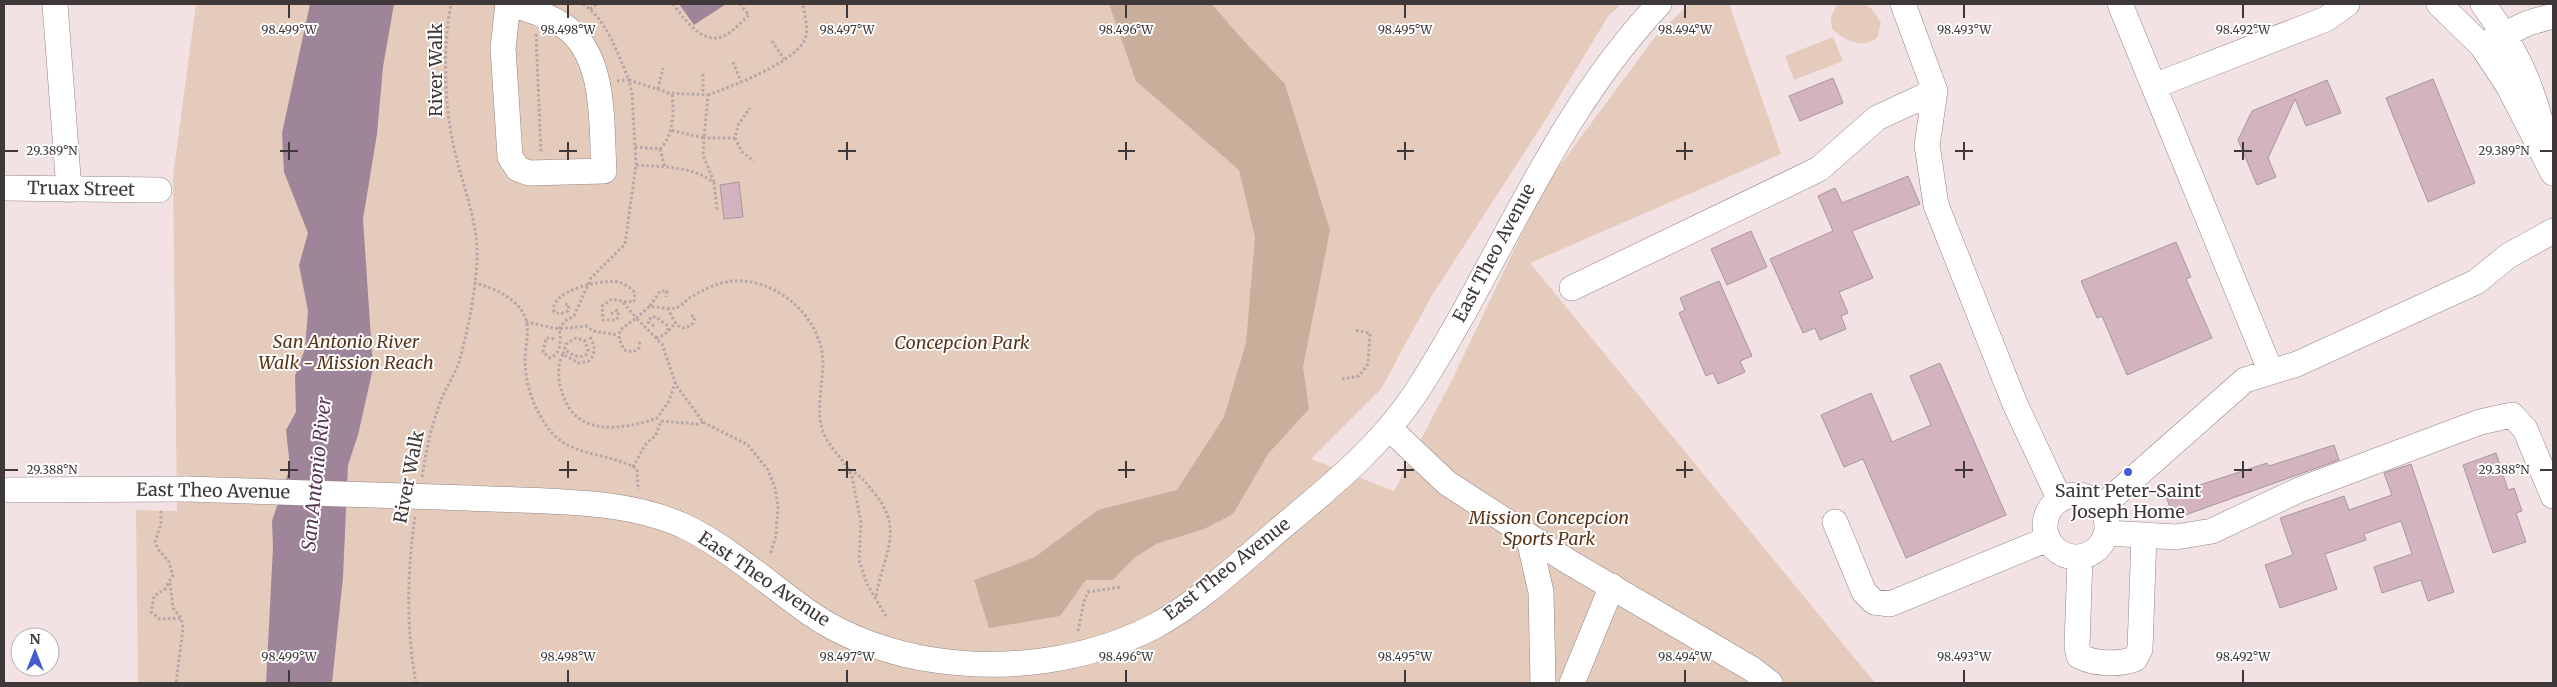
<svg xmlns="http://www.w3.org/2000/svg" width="2557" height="687" font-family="Merriweather,serif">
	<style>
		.green { fill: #e5cbbb }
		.forest { fill: #caae9c }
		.water { fill: #9e8599 }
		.building { fill: #d4b3c0; stroke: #a6989d }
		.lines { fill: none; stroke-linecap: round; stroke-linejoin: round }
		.minor-casing { stroke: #948586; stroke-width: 26 }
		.path { stroke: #b4a7a8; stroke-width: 3; stroke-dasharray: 2.5 2.5; stroke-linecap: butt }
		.minor { stroke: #fff; stroke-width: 25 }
		.minor-bridge-casing { stroke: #948586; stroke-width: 26; stroke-linecap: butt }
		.minor-bridge { stroke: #fff; stroke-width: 25 }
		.ticks { fill: none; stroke: #3f3839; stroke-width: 2 }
		.poi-dot { fill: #455ace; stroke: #fff; stroke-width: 2 }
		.labels { text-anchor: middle; stroke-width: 4; stroke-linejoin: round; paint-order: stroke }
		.street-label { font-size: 18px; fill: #3f3839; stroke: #fff }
		.park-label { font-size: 18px; font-style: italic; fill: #5c3417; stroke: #fff }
		.poi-label { font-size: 18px; fill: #3f3839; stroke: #fff }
		.water-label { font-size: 19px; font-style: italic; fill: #5a3555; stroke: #fff }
		.ticks-label { font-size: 12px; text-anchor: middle; fill: #3f3839; stroke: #fff; stroke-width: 4; stroke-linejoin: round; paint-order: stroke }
	</style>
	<rect width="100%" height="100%" fill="#f3e2e3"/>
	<!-- green -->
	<path class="green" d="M196,4H1622L1609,15L1544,122L1431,297L1381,389L1311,459L1394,491L1452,380L1544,187L1655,37L1689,4H1729L1781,154L1530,263L1875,683H138L136,510L177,511L173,176Z
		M1839,4C1866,4 1868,0 1881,23L1877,38C1860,50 1846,40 1833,30C1829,21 1832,10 1839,4Z
		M1833,37L1843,61L1794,80L1785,56Z"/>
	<!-- forest -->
	<path class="forest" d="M1109,4H1212L1242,39L1285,84L1330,230L1303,367L1309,409L1268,454L1233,514L1204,529L1156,544L1134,558L1113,580H1086L1060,616L989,628L974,580L1035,557L1098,510L1177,490L1224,417L1246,343L1255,237L1239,170L1136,81Z"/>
	<!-- water -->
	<path class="water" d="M310,4H394L383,67L377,134L363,219L373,368L358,435L348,465L343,577L332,683H266L273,548L272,521L290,467L286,430L296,412L295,376L305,349L308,311L299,265L308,233L284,172L282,133Z
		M679,4H726L694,25Z"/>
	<!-- building -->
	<path class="building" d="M1833,78L1843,103L1800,121L1789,96Z
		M2433,79L2475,183L2428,202L2386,98Z
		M2327,80L2341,113L2306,126L2295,99L2268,158L2276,177L2257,185L2238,140L2252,111Z
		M1908,176L1920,204L1852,231L1873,278L1839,292L1848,313L1841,316L1846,329L1820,340L1815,328L1803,333L1770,259L1833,231L1818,196L1835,188L1842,203Z
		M739,182L743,217L724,219L720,185Z
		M1751,231L1767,267L1727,285L1711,249Z
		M2176,242L2191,277L2186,279L2212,338L2127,375L2102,316L2097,318L2081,281Z
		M1719,281L1752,356L1740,361L1745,372L1718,384L1713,373L1706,376L1679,313L1685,310L1680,298Z
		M1940,363L2006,515L1906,558L1863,459L1844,467L1821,415L1871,393L1892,442L1931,425L1910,376Z
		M2334,445L2339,460L2174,519L2166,496L2267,463L2269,466Z
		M2496,453L2508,490L2514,488L2522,511L2516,513L2526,542L2493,553L2463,465Z
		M2411,464L2454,592L2428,601L2421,580L2382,593L2374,567L2412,554L2401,521L2364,534L2366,540L2325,554L2337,589L2280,608L2265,565L2293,555L2280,518L2344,496L2349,510L2392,495L2384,473Z"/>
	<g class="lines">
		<!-- minor casing -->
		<g class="minor-casing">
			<path id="minor" d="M55,4L69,190
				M508,4L503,48L510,157L518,169L529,173L604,171C601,126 607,55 564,26C548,15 529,10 511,4
				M1903,4L1935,91L1927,145L1936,205L2015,404L2060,500
				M2120,4L2271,372
				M2439,4L2482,46L2509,87L2553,173
				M2483,4C2514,46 2532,84 2544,135
				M2491,41L2528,23L2553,16
				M2154,86L2326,19L2347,4
				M4,188L159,190
				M1572,288L1819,169L1877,118L1935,91
				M1390,429L1447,483L1569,562L1752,669L1770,683
				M4,490L187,489
				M2045 526a31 31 0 1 1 62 0a31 31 0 1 1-62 0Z
				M469,498C540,502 627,497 690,529C734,552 771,586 811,614C846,638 892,654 934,660C1007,671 1086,661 1153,627C1202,601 1245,558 1287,523C1335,483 1383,443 1417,391C1501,261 1551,119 1659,4
				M2101,507L2245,380L2297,364L2476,282L2508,256L2553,231
				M1835,522L1864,592L1874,602L1890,604L2048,539
				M2107,533L2176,537L2212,531L2299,490L2480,422L2512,415L2525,429L2553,496
				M1528,535L1541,592L1543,683
				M2080,557L2077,647L2079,656C2094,664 2119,665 2135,659L2140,649L2144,535
				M1572,683L1612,586"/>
		</g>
		<!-- path -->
		<path class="path" d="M583,4C608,21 617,53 629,80L669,93L708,95L704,138L670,130
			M673,4C684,18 702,46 724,36C733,32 741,22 749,15L740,4
			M590,9L597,4
			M536,34L541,153
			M772,41L784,59
			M733,62L741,82
			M703,74V94
			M617,81L629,80L632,94L636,165
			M658,89L663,68
			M708,95C730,87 803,60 806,35C808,25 804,14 803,4
			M735,138L742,152L754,161
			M635,147L660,149C674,135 674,112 672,93
			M660,149L665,167
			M714,182L703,155L704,138H735L738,125L750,108
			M474,283C490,286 517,298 524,315C531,328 525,346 525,360C525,386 536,415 553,434C575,457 611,453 637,469L638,490
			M565,304L569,305L568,311L560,314L554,312C549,290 602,279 619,282C625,284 631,288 635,293L634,302L622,301
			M650,306L660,291H667L666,297
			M668,308C673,320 680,336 693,323L695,317L690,315
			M611,314L617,310L619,316L616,320H603L602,306L612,299L622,301L636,318L649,307C657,306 670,310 675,308C681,307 686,300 691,297C703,290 719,282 733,281C777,278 821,317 823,361C823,384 816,407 822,429C828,448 845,459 852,477L861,522L859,560L867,584L887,618
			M526,322L559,329L586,326L593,331L618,335
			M654,326L648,322L651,317H656L668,326V331
			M590,337C595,346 596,353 589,361L578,363L563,354C557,365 558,380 562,392C575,438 623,430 657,418L669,401L675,383
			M656,338L664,335L676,323
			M554,339L546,338L543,352L550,358C561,354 562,338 559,329L565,321L574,316L591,278L625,244L636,165C662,167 694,166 714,183L717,210
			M640,342L639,348L633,352L624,350L619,339L620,330L636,318L662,344L676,385L703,422L748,445L768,470L775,488L778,507L776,536L770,555
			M563,354L566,344L576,338L585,341L588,350L586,355C578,359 571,354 564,349
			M1342,379L1359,376L1368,364L1370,333L1354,330
			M633,467L645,445L656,435L661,421L698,424L703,422
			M850,470C862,476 867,484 875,494C906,532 881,558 876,598
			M422,477C426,452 431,427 440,403C445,389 454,376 459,362C468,330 475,295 477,261C479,221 461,183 453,143C444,102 443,45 451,4
			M161,511V524L155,542L158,549L169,562L173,575L165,589L154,596L151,612L160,619L181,618
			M415,517C407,571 406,629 416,683
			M170,583L173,608L181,618L183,628L176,683
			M1078,631L1084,601L1088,592L1121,587"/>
		<!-- minor -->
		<use href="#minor" class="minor"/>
		<!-- minor-bridge casing -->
		<g class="minor-bridge-casing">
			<path id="minor-bridge" d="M187,489L469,498"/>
		</g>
		<!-- minor-bridge -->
		<use href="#minor-bridge" class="minor-bridge"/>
	</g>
	<!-- ticks -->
	<path class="ticks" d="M289,5V18M568,5V18M847,5V18M1126,5V18M1405,5V18M1685,5V18M1964,5V18M2243,5V18M289,142V160M568,142V160M847,142V160M1126,142V160M1405,142V160M1685,142V160M1964,142V160M2243,142V160M5,151H18M280,151H298M559,151H577M838,151H856M1118,151H1135M1397,151H1414M1676,151H1693M1955,151H1973M2234,151H2252M2540,151H2552M289,461V478M568,461V478M847,461V478M1126,461V478M1405,461V478M1685,461V478M1964,461V478M2243,461V478M5,470H18M280,470H298M559,470H577M838,470H856M1118,470H1135M1397,470H1414M1676,470H1693M1955,470H1973M2234,470H2252M2540,470H2552M289,670V682M568,670V682M847,670V682M1126,670V682M1405,670V682M1685,670V682M1964,670V682M2243,670V682"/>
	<!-- markers -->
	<circle class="poi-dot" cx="2128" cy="472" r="5"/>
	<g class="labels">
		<!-- street labels -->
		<g class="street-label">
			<text transform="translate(436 70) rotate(-90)" y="6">River Walk</text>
			<text transform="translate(81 189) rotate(1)" y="6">Truax Street</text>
			<text transform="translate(1494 253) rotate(-62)" y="6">East Theo Avenue</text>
			<text transform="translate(409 477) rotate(-79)" y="6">River Walk</text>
			<text transform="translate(213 491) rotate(1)" y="6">East Theo Avenue</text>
			<text transform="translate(1227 569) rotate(-38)" y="6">East Theo Avenue</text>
			<text transform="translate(764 579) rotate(34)" y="6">East Theo Avenue</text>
		</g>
		<!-- park labels -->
		<g class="park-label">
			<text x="346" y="348">San Antonio River<tspan x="346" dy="21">Walk - Mission Reach</tspan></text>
			<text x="962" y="349">Concepcion Park</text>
			<text x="1549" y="524">Mission Concepcion<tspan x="1549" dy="21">Sports Park</tspan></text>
		</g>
		<!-- poi labels -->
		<g class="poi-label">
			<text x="2128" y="497">Saint Peter-Saint<tspan x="2128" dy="21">Joseph Home</tspan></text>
		</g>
		<!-- water labels -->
		<g class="water-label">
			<text transform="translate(316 474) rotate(-84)" y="7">San Antonio River</text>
		</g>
	</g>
	<g class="ticks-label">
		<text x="289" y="34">98.499°W</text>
		<text x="568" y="34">98.498°W</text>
		<text x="847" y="34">98.497°W</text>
		<text x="1126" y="34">98.496°W</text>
		<text x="1405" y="34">98.495°W</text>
		<text x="1685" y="34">98.494°W</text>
		<text x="1964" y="34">98.493°W</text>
		<text x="2243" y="34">98.492°W</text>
		<text x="52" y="155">29.389°N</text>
		<text x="2504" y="155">29.389°N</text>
		<text x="52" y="474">29.388°N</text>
		<text x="2504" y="474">29.388°N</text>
		<text x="289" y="661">98.499°W</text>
		<text x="568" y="661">98.498°W</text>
		<text x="847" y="661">98.497°W</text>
		<text x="1126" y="661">98.496°W</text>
		<text x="1405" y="661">98.495°W</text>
		<text x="1685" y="661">98.494°W</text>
		<text x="1964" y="661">98.493°W</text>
		<text x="2243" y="661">98.492°W</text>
	</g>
	<!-- border -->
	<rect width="2557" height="687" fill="none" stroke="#3f3839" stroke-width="10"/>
	<!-- north arrow -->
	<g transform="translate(35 652)"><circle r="24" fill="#ffffff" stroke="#b2afb0"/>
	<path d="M0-4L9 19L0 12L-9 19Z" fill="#455ace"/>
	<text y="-8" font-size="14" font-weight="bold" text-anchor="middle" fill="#3f3839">N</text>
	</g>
</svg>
